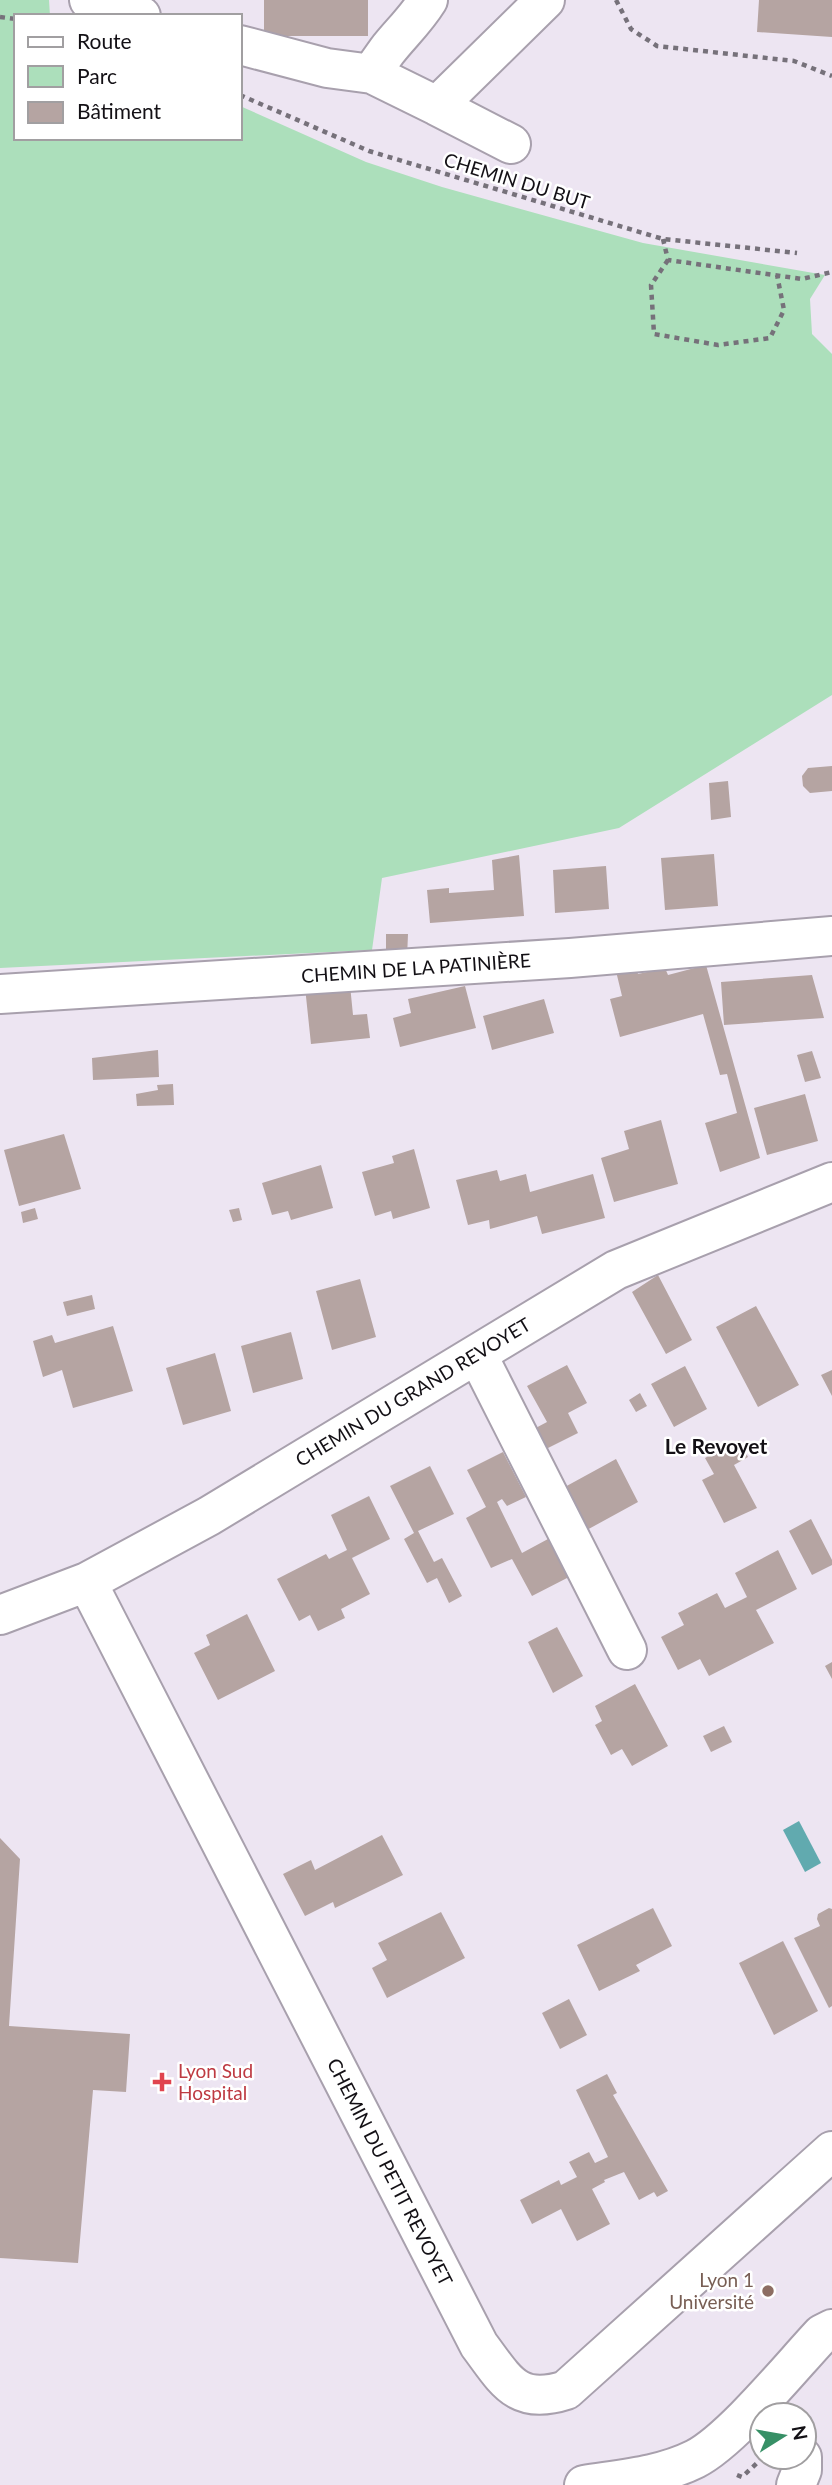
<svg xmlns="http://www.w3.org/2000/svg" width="832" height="2485" font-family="Lato,sans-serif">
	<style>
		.green { fill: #acdfbb }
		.water { fill: #61aaaf }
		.building { fill: #b5a4a2 }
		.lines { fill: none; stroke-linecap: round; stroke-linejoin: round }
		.minor-casing { stroke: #a8a0ad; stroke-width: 42 }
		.path { stroke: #76717a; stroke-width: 4.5; stroke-dasharray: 5 5; stroke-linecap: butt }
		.minor { stroke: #fff; stroke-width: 38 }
		.health-dot { fill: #e0444e; stroke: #fff; stroke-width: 2.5 }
		.education-dot { fill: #8d6e63; stroke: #fff; stroke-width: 2.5 }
		.labels { text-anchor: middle; stroke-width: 5; stroke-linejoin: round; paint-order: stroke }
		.street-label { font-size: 19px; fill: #131015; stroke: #fff }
		.health-label { font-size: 19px; fill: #be3a42; stroke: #fff; text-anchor: start }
		.education-label { font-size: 19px; fill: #785e54; stroke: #fff; text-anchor: end }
		.neighbourhood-label { font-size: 21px; font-weight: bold; fill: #131015; stroke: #fff }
	</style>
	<rect width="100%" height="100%" fill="#ede5f2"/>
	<!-- green -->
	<path class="green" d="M0,0H49L50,16H16V138H240V106L366,162L442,187L643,243L825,275L810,299L812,334L832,354V695L619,828L382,878L372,950L0,968Z"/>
	<!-- water -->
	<path class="water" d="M799,1821L821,1863L805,1872L783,1830Z"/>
	<!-- building -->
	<path class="building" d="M264,0H368V36H264Z
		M759,0H832V37L757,32Z
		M832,766V791L810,793L803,786L802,776L808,768Z
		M728,781L731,817L711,820L709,783Z
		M714,854L718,906L665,910L661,858Z
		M519,855L524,916L430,923L427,890L449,888V893L494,890L492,860Z
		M606,866L609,909L555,913L553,870Z
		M386,934H408L407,958L386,960Z
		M635,965L638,974L665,968L668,975L706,965L760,1158L720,1172L705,1123L737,1113L727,1074L720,1075L703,1014L620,1037L610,999L622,996L615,967Z
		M812,975L824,1018L724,1025L721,982Z
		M350,985L353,1015L367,1014L370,1038L311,1044L305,987Z
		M465,986L476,1028L400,1047L393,1018L411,1013L408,999Z
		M544,999L554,1033L492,1050L483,1016Z
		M158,1050L159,1077L93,1080L92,1058Z
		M812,1051L821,1078L805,1082L797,1055Z
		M173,1084L174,1105L137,1106L136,1094L158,1090L157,1085Z
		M805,1094L818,1141L767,1155L754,1108Z
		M661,1120L678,1184L614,1202L601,1158L629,1149L624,1131Z
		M64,1134L81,1189L19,1206L4,1150Z
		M414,1149L430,1208L393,1219L391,1211L375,1216L362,1172L394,1163L392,1156Z
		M321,1165L333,1208L291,1220L288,1211L272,1215L262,1183Z
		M497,1170L500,1181L526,1174L530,1192L593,1174L605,1218L542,1234L537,1216L490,1229L489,1220L468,1225L456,1180Z
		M35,1208L38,1219L23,1223L21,1212Z
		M239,1208L242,1220L233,1222L229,1210Z
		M658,1275L692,1340L666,1354L632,1292Z
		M360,1279L376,1337L332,1350L316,1291Z
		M92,1295L95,1309L67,1316L63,1302Z
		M756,1306L799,1385L758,1407L716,1327Z
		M113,1326L133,1391L73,1408L62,1370L43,1377L33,1341L52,1335L55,1343Z
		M291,1332L303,1379L253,1393L241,1346Z
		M215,1353L231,1411L183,1425L166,1368Z
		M567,1365L587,1403L568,1413L578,1433L540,1452L530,1431L547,1422L527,1386Z
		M685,1366L707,1409L674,1427L651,1384Z
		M832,1370V1396L821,1375Z
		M640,1393L647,1406L636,1412L629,1400Z
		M739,1440L748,1457L734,1465L757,1508L724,1523L702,1480L714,1474L705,1458Z
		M503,1452L526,1497L507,1506L502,1499L497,1502L522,1553L548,1539L569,1577L532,1596L512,1559L491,1568L466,1518L486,1507L467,1470Z
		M616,1459L638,1502L585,1531L563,1488Z
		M430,1466L454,1514L418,1531L434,1562L442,1558L462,1596L449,1603L437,1578L427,1583L404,1539L414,1533L390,1486Z
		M369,1496L390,1539L352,1558L370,1594L341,1609L345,1618L318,1631L310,1615L299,1621L277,1579L326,1554L329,1559L347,1550L331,1515Z
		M811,1519L832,1560V1565L812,1575L789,1531Z
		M778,1550L797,1589L756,1610L774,1643L709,1676L700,1659L678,1670L661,1637L684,1625L678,1613L717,1593L725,1608L747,1597L735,1573Z
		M247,1614L275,1671L218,1700L194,1653L210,1645L206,1635Z
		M557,1627L583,1676L553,1693L528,1642Z
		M832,1662V1679L825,1666Z
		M635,1684L668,1746L632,1766L622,1749L611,1755L595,1725L602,1721L595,1706Z
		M724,1726L732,1742L711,1752L703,1736Z
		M382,1835L403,1875L335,1908L333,1902L305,1916L283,1874L311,1860L315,1870Z
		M0,1838L20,1859L9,2026L130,2034L126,2092L93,2090L78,2263L0,2258Z
		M653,1908L672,1946L636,1965L640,1971L599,1991L577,1945Z
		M829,1908L832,1909V2006L829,2008L794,1938L820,1926L817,1919L818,1914Z
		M441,1912L465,1958L387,1998L372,1968L387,1960L378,1943Z
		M783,1941L818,2011L774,2035L739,1963Z
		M569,1999L587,2035L560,2049L542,2013Z
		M607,2074L617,2093L613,2095L668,2191L657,2197L654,2192L639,2200L624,2172L604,2180L605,2182L592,2189L610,2224L577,2241L561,2209L532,2224L520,2200L559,2180L561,2185L577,2177L569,2162L589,2152L595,2163L608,2157L576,2090Z"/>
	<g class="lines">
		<!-- minor casing -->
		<g class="minor-casing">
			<path id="minor" d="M89,0L141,16
				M240,45L327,68L372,74C389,42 410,29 428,0
				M372,74L437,106L545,0
				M437,106L511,144
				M0,994L570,958L832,936
				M477,1354L627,1650
				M87,1582L479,2345C506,2381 517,2406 566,2390L832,2151
				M0,1615L87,1582L209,1516L616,1270L832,1182
				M584,2485C621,2479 661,2476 695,2459C732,2440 791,2367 822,2334L832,2329
				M796,2485L802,2470V2457"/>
		</g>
		<!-- path -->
		<path class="path" d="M616,0L631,29L657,46L794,61L832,76
			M0,17L16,19
			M240,95L369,151L663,239L797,253
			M663,239L668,260L802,279L832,272
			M668,260L651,285L654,334L718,345L770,338L784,310L777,275
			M737,2475L742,2477L757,2463"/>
		<!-- minor -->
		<use href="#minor" class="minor"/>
	</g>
	<!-- markers -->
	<path class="health-dot" d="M158.5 2071.5h7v7h7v7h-7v7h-7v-7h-7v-7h7z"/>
	<circle class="education-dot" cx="768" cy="2291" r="7"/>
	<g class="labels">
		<!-- street labels -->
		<g class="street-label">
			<text transform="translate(517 181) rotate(17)" y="7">CHEMIN DU BUT</text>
			<text transform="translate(416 968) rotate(-4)" y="7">CHEMIN DE LA PATINIÈRE</text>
			<text transform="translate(413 1392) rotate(-31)" y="7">CHEMIN DU GRAND REVOYET</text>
			<text transform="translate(390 2172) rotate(63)" y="7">CHEMIN DU PETIT REVOYET</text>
		</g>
		<!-- health labels -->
		<g class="health-label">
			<text x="178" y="2078">Lyon Sud<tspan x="178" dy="22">Hospital</tspan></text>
		</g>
		<!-- education labels -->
		<g class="education-label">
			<text x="754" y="2287">Lyon 1<tspan x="754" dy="22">Université</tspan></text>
		</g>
		<!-- neighbourhood labels -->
		<g class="neighbourhood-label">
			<text x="716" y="1454">Le Revoyet</text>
		</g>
	</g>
	<!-- legend -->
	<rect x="14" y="14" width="228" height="126" fill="#ffffff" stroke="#a19fa1" stroke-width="2"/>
	<rect x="28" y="37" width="35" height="10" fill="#ffffff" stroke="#a19fa1" stroke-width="2"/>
	<text x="77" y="49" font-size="21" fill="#131015">Route</text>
	<rect x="28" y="66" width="35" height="21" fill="#acdfbb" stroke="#a19fa1" stroke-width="2"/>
	<text x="77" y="84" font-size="21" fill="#131015">Parc</text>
	<rect x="28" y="102" width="35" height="21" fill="#b5a4a2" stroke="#a19fa1" stroke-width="2"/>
	<text x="77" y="119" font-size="21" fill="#131015">Bâtiment</text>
	<!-- north arrow -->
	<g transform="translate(783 2436) rotate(79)"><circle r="33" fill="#ffffff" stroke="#a19fa1" stroke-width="2"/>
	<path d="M0-5L12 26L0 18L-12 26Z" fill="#379066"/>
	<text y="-10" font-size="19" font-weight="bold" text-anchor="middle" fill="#131015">N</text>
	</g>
</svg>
